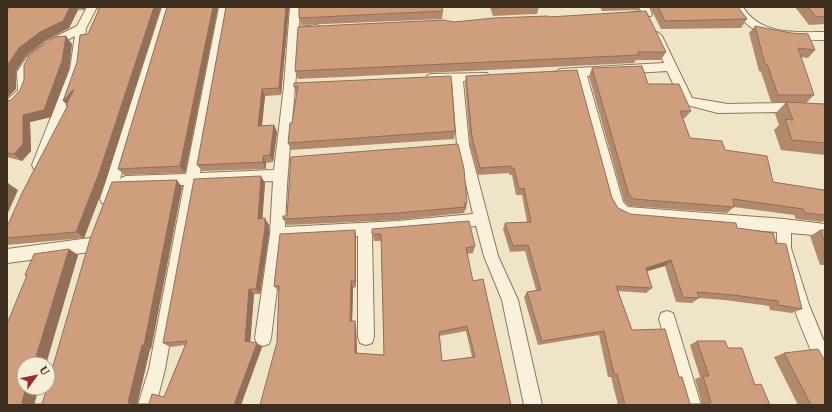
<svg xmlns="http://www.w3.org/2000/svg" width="832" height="412" font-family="'PT Serif',serif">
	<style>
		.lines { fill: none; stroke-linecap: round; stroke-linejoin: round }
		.minor-casing { stroke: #8d765c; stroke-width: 2 }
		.minor { fill: #faf1dc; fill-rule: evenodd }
		.wall { fill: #b2896c; fill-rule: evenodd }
		.shaded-wall { fill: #916f58 }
		.building { fill: #cf9f7d; stroke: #916f58; fill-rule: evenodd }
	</style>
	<rect width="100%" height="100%" fill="#f0e4c8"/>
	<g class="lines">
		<!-- minor casing -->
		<g class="minor-casing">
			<path id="minor" d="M87,7H97L86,28L82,69L46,165L44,169L39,170L34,169L32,165L70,69L75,36C60,44 41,52 32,66C26,75 32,82 29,90C27,100 16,108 7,111V100L18,90L17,72L27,57L47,41L77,26Z
				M162,7H172L114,199L112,203L107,205L102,203L100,199Z
				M219,7H229L200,173L274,170L284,86L290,7H300L299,27L317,25L322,29L317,33L299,34C295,99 287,163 285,227L398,221L473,214L457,145L452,81H428L426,78L428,75L432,74L487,73L489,76L487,79L463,81L469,145L498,256L518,300L542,405H524L502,300L484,256L476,226L372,235L374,337L372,343L366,345L360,343L358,337V236L283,240L271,338L269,344L263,346L257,344L255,338L270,234L273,181L198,184L165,369L156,405H138L149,369L184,185L126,188L121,186L119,182L121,178L126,176L186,174Z
				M639,7H649L652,14L651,16L628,17L627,15L628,13L641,11Z
				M733,7H743C761,36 796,32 825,32V40C788,39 754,43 733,7Z
				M657,32L662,36L692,98L728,104L783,103L825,105V115L783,112L718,113L683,104L667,71L587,76L623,202L628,207L784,219L825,224V236H823L791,233V248L809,305L825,344V372L819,370C803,330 776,274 777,232L625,219L614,213L611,208L575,76L560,77L554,73L560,69L664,63L652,36Z
				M90,238L95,240L97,245L95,250L90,252L7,263V249Z
				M667,311L673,313L675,319L701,405H683L659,319L661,313Z"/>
		</g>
		<!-- minor -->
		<use href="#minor" class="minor"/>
	</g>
	<!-- wall -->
	<path class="wall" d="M10,7H86L84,10H78L69,28L46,40L26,56L16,71V89Z
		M96,7H161L105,183L84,238L7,245V227L67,107L66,105L88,34L99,9H98Z
		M167,7H218L185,173L124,175L118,169Z
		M226,7H289L281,95L265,96L262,126L274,125L277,132L273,162L266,163V169L202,171L197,165Z
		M490,7H539L537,14L493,16Z
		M600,7H639L638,10L602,11Z
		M650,7H738L747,19L741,28L661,29Z
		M795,7H825V24L809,25Z
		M443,11L442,19L301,25L299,18Z
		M549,17L666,52L661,60H636L634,63L298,79L295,71L454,22Z
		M755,26L815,50L808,58L800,57L814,95L806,103L771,102L761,72L759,71L749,33Z
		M72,44L69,69L51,117L30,122L31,151L22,161L7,157V101L11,100Z
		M592,68L648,84L691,111L685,118H683L690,138L725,150L773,182L825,194V220L822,222L796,219L794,215L734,207L727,213L629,206L624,201L589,76Z
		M466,76L612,198L618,208L630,214L737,228L776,243L802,309L792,313L770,310L769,306L725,300L699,298L692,303L676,302L665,266L647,271L652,288L646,293L618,291L632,330L679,377L690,404H702L695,379L700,377L690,345L697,341L728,348L755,385L768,405H618L611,377H608L599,335L538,345L524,297L527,292L536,290L525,251L510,252L503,229L505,223L527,222L522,195H516L512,175H509V173L478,175L470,145L465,83Z
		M294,83L455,131L454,139L291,150L288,143L292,123L297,94L296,95L294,87Z
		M786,102L825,107V155L781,150L774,130L779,125L775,114Z
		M265,183L262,218L269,225V234L260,294H254L250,342L262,347L241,405H7L27,276L25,275L69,249L78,255L46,364H24V388H39L34,404H42L182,187L151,349H150L137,404H149L164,397L185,345L170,347L163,343Z
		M467,203L466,210H465L464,213L398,220L287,225L283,219L287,216Z
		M372,229L475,246L473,253L467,254L473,281L511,405L277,342L279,292L274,286L355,230L356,238V287L353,288L352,321L356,326L357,353L384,355L381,241H374ZM466,331L472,357L442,361L439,336Z
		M820,230H825V265H820L810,236Z
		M784,353L825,405H798L774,357Z"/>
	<!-- shaded-wall -->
	<path class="shaded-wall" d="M70,7H76L78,10L69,28L46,40L26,56L16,71V89L7,98V84L8,64L19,48Z
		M82,7H86L84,10Z
		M154,7H161L105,183L84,238L76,232Z
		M213,7H218L185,173L180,166Z
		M286,7H289L281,95L279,88Z
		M66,36L72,44L69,69L51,117L30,122L31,151L22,161L14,154L23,115Z
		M74,89L72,113L66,105H67L63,101Z
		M262,89L265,96L261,133L258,126Z
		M274,125L277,132L273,162L270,155Z
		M263,156L266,163V169L263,162Z
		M261,176L265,183L262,225L258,219Z
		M177,180L182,187L151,349L144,345Z
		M9,184L18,190L7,215V189Z
		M265,218L269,225V234L260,294L256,289Z
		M355,230L356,238V287L355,281Z
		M69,249L78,255L46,364H35V360Z
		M671,260L665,266L641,273L646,268Z
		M351,281L353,288L352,326L350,321Z
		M249,289L254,294L250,345L245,341Z
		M355,321L356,326L357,357L355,353Z
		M257,343L262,347L241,405H234Z
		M142,345L150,349L137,405L130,404L128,402Z
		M26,388H39L34,405L23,404L22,402Z"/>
	<!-- building -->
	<path class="building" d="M10,7H70L63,21L40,32L19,48L8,64L9,82L7,84V12Z
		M100,7H154L98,176L76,232L7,238V227L22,193L68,105H66L74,89L63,101L77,62L80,35L88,34Z
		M167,7H213L180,166L118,169Z
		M226,7H286L279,88L262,89L258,126L274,125L270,155L263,156V162L197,165Z
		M299,7H442L443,11L299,18Z
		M494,7H513L494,8Z
		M658,7H738L747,19L665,21Z
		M808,7H825V16L816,17Z
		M646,11L666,52H638L639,55L295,71L298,27L444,20L454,22L494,18L548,16L549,17Z
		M755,26L791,33L808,34L815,50L798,48L814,95H778L767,64H765Z
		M66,36L62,61L44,110L23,115V144L14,154L7,153V101L11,100L20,90L24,80V65L30,54L55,37Z
		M642,66L648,84H679L691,111H680L690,138L722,141L725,150L767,156L773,182L824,190L825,194V215L805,213L803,209L733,199L734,207L634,199L629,195L592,68Z
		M577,70L612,198L618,208L630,214L736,223L737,228L773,233L776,243L786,244L802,309L779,305L778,301L733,295L697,292L699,298L683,297L671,260L646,268L652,288L616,286L632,330L665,329L679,377H682L690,404H709L711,402L703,376H709L697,341H725L728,348H742L755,385L761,384L770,405H625L617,374H614L604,331L542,341L527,292L541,290L528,245L513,246L505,223L531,222L524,188L519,189L514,168H511V166L480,168L472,137L466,76Z
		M451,76L455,131L288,143L290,123H292L298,86L294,87V83Z
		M786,102L824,104L825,107V143L792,140L785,119L793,120Z
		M458,144L464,169L467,203H464L465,207L397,213L283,219V216H287L291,157Z
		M261,176L258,219L265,218V228L256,289H249L245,341L257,343L234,405H7V324L27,275H25L34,254L69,249L35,360V364H24V388H26L22,402L23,404H42L47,388H48V383L90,239L112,182L177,180L144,345H142L128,402L130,404H149L152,394L164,397L187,341L163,343L194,179Z
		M7,183L9,184L7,189Z
		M469,221L475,246L466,248L473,281L483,279L511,405H260L277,342L279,286H274L280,234L355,230V281H351L350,321H355V353L384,355L381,234H372V229ZM467,326L475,357L442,361L439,332Z
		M820,230H825V244Z
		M818,349L825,361V405H811L784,353Z"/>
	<!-- border -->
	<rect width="832" height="412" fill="none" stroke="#3d2e20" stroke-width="16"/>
	<!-- north arrow -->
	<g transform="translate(36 376) rotate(57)"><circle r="19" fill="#f7eed8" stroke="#ada18e"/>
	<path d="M0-3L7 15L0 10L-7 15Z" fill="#9e2a2b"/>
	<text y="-6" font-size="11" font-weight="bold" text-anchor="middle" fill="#3d2e20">U</text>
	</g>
</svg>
